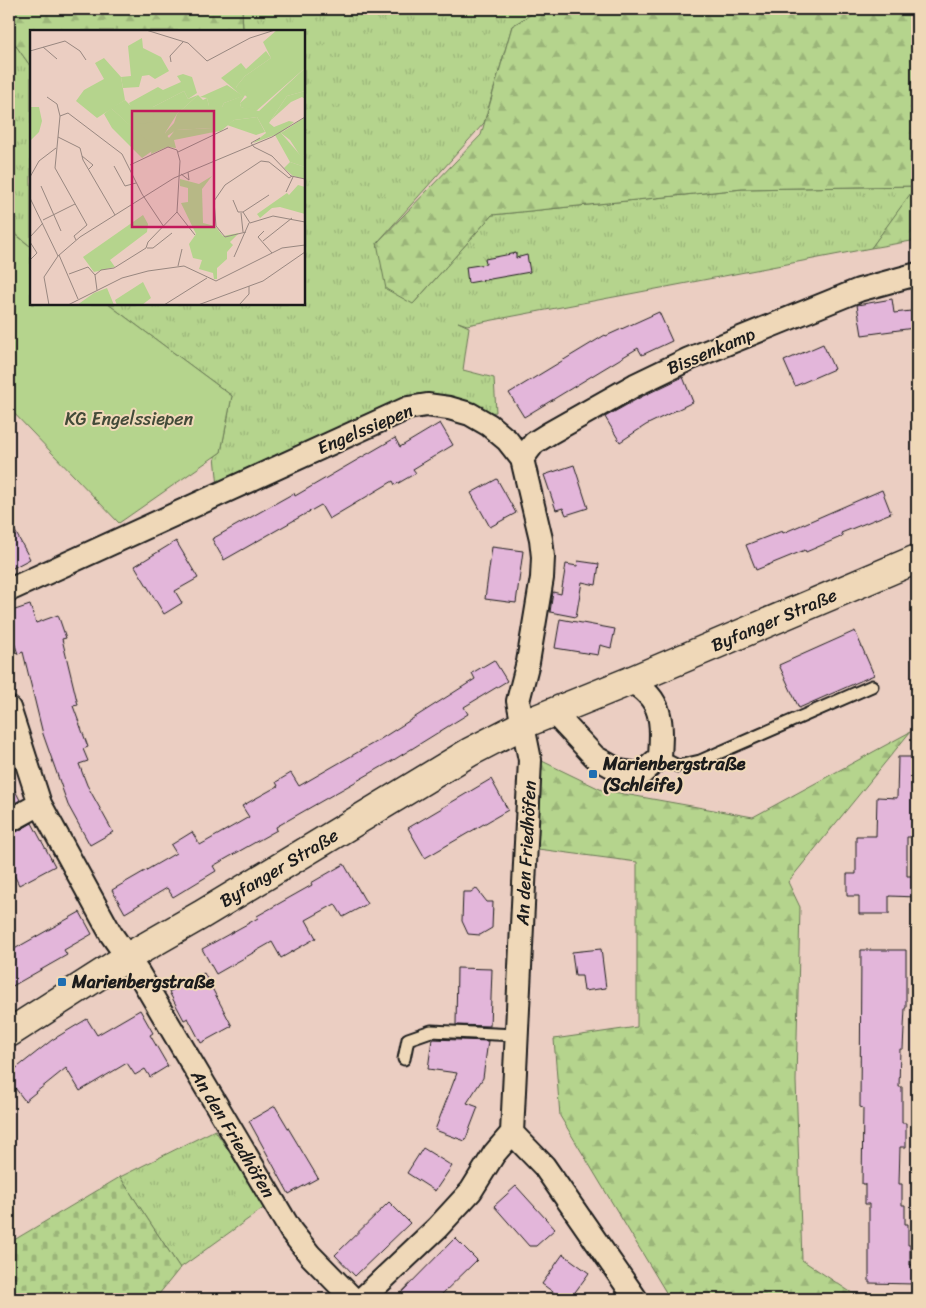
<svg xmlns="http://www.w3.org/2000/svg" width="926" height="1308" font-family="Sriracha,sans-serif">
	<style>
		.grass { fill: url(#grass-tufts); stroke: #687854 }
		.forest { fill: url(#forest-firs); stroke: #687854 }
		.cemetery { fill: url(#cemetery-stones); stroke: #687854 }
		.green { fill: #b5d48d; stroke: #687854 }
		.building { fill: #e3b6da; stroke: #1c1c1c }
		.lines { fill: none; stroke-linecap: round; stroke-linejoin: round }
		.lane-casing { stroke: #1c1c1c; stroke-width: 15 }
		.street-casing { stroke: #1c1c1c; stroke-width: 26 }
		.secondary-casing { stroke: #1c1c1c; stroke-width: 31 }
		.lane { stroke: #efd8b8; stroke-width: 11 }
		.street { stroke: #efd8b8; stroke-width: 22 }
		.secondary { stroke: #efd8b8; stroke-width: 28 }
		.poi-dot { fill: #1f6fb2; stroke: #efd8b8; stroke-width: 2 }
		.labels { text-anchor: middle; stroke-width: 4; stroke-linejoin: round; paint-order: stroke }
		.street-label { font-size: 18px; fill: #1c1c1c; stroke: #efd8b8 }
		.park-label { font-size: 18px; fill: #424a38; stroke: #efd8b8 }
		.poi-label { font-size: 18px; font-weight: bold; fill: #1c1c1c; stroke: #efd8b8; text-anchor: start }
		.inset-road { fill: none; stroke: #988780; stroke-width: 1 }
		.view { fill: #c2185b; fill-opacity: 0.15; stroke: #c2185b; stroke-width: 2.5 }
		.inset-edge { fill: none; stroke: #1c1c1c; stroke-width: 2.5 }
	</style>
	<defs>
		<pattern id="grass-tufts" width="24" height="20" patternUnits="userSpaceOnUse" patternTransform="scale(1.25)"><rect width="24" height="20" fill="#b5d48d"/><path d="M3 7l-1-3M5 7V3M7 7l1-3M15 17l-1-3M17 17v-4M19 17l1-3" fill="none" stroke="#9bb579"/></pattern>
		<pattern id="forest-firs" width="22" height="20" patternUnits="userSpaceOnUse" patternTransform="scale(1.25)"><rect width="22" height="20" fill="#b5d48d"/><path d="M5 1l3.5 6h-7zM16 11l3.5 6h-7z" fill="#9bb579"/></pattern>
		<pattern id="cemetery-stones" width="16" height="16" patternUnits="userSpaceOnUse" patternTransform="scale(1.25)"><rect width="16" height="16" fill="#b5d48d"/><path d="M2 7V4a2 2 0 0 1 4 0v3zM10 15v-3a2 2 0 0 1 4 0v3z" fill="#9bb579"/></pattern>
	</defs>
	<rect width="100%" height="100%" fill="#ebcec2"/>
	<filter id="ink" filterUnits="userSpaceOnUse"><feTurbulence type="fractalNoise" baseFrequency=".02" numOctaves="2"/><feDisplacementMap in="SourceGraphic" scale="10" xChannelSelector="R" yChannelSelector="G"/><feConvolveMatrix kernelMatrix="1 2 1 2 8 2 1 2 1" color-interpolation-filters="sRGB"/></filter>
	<g filter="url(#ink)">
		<!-- grass -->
		<path class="grass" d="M242,9H540L512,26L484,123L377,243L414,303L492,215L743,189L917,186L871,248L467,325L458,322L469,327L463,370L494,378L496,412L479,414L400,406L218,487L215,456L221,452L232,396L108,304H304V31H243Z
			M9,36L31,67V247L9,228Z
			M215,1130L265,1207L180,1268L120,1177Z"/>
		<!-- forest -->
		<path class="forest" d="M9,9H242L243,31H31V67L9,36Z
			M540,9H917V240L871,248L916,186L742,189L492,215L413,304L386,289L377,243L481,135L512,26Z
			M910,732L788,882L800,907L796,1081L802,1260L852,1293L917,1295V1299H670L560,1116L554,1039L637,1027V862L538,849L542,761L602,790L753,817Z"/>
		<!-- cemetery -->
		<path class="cemetery" d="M120,1177L180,1268L155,1299H9V1243Z"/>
		<!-- green -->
		<path class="green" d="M9,229L31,247V304H108L232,396L221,452L119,523L9,408Z"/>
		<!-- building -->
		<path class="building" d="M516,253V258L527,255L530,272L468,283L466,267L486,264L485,259Z
			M892,299L894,313L911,311L914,328L862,335L857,305Z
			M659,312L672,341L642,355L638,348L524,417L509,393L605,335L606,336Z
			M823,344L834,369L795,386L784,361Z
			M683,377L693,402L646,425L620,442L605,417L641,397Z
			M440,423L453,445L413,469L416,473L395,485L393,481L329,519L321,505L224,560L212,539L294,493L295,496L395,438L400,447Z
			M574,465L588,508L566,515L563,508L556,510L544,475Z
			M497,479L516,513L490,527L471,493Z
			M882,490L891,513L841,533L843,536L806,552L805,550L756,570L746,545L782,531L783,533Z
			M9,520L30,559L9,570Z
			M176,541L198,578L175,591L182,603L164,614L135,566Z
			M492,547L523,551L516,603L485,599Z
			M578,561L599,564L596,585L582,582L576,617L550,612L553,592L561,594L566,564L577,566Z
			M30,605L36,623L58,615L66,638L62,639L78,705L73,706L88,747L83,749L88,761L79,764L87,785L113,832L90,845L68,805L43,734L23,652L18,654L9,627V612Z
			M560,619L615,629L611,648L600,645L598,655L555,648Z
			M855,631L874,675L799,708L779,665Z
			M494,660L507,681L464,707L468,714L392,761L276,827L277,830L213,866L216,871L173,897L167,888L125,913L112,890L176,853L171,845L192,832L200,845L249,817L242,806L278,786L276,782L291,773L299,786L379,740L475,679L472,673Z
			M898,757H917V837H907V876H917V897L889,896V914H859V896H847V874H856V836H876L877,797L897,798Z
			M9,779L20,800L9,806Z
			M491,779L508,810L425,858L408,828Z
			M32,823L55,866L19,885L9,865V834L15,833Z
			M344,864L367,904L343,917L335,904L306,920L316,938L281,958L272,942L216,974L202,949L258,918L257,916L312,885L311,883Z
			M476,888L487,902H493L492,928L480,935L468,934L462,921L463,892H471Z
			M80,912L92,934L64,950L67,955L9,988V952Z
			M601,949L606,988L584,991L582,976H575L572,952Z
			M861,950H906V1008H905L903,1049H900L899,1087H902V1123H906V1147H900L899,1184H902V1205H905V1224H908V1245H910V1265H914V1284L869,1283V1204H865V1184H862L863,1108L860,1107Z
			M457,968L492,969L490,1026L456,1025Z
			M204,973L232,1026L201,1043L188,1018L184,1020L169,992Z
			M140,1010L153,1033L150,1035L168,1066L150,1077L145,1069L135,1075L127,1063L80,1091L66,1068L25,1101L9,1080V1074L52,1040L87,1019L97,1035Z
			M432,1039L488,1041L483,1078L467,1103L478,1107L465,1141L435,1130L457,1073L428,1069Z
			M275,1106L318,1178L289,1194L249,1121Z
			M423,1148L452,1166L435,1191L407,1173Z
			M516,1186L555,1229L536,1246H529L494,1206Z
			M389,1202L410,1223L355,1276L335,1255Z
			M455,1238L477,1260L437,1299H395Z
			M563,1254L589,1273L570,1299H563L542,1284Z"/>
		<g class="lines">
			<!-- lane casing -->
			<g class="lane-casing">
				<path id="lane" d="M660,757L678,766L700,761L872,686
					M404,1059L408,1039L431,1031L518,1035"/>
			</g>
			<!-- street casing -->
			<g class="street-casing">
				<path id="street" d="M522,459L534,443L550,433L635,385L689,359L859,290L917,274
					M9,590L408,408L427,405L449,408L470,414L489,425L507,440L522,459L541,539L543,557L542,578L528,662L518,701L530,760L512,1133L494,1154L471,1191L437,1228L362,1299
					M9,708L40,804L111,934L139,974L291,1231L310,1255L353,1299
					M553,712L595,757L620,771L641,774L660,757C662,723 664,699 630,681
					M9,821L40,804
					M512,1133L544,1166L636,1299"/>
			</g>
			<!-- secondary casing -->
			<g class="secondary-casing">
				<path id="secondary" d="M9,1033L126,958L201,915L470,752L524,724L630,681L917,559"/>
			</g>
			<!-- lane -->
			<use href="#lane" class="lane"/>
			<!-- street -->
			<use href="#street" class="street"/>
			<!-- secondary -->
			<use href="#secondary" class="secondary"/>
		</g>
	</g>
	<!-- markers -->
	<g class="poi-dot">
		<rect x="588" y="769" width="10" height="10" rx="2.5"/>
		<rect x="57" y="977" width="10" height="10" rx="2.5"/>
	</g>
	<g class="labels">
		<!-- street labels -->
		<g class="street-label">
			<text transform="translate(711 351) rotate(-23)" y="6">Bissenkamp</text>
			<text transform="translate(365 429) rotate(-23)" y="6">Engelssiepen</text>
			<text transform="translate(774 620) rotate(-23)" y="6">Byfanger Straße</text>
			<text transform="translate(526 853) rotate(-87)" y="6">An den Friedhöfen</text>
			<text transform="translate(279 868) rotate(-31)" y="6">Byfanger Straße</text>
			<text transform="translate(233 1134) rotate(59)" y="6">An den Friedhöfen</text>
		</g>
		<!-- park labels -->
		<g class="park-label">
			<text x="129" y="425">KG Engelssiepen</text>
		</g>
		<!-- poi labels -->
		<g class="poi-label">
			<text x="603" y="770">Marienbergstraße<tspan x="603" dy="21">(Schleife)</tspan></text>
			<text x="72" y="988">Marienbergstraße</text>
		</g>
	</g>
	<!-- overview -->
	<g transform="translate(30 30)">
		<rect width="275" height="275" fill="#ebcec2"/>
		<path d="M247,0H275V38L225,82L211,77L210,73L217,67L206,57L215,46L241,28L233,12ZM112,8L113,18L131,27L139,41L125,49L119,45L112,46L109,57L93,58L91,47L101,46L98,16ZM197,55L213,66L194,73L192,77L179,76L177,68L170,67ZM154,61L158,69L168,65L147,84L135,103L139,108L145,100L183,98L179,103L144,110L146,118L137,117L121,124L122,116L81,78L95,70L104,79L123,77ZM275,61V69L272,67L261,72L241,90L257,66ZM227,87L235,102L226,105L197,95L204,90ZM275,87V125L271,127L260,110L251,103Z" fill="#b5d48d"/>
		<path d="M236,21L241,28L215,46L206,57L217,62L210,73L211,77L229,81L275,38V61L257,66L239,93L244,97L259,91L264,92L251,103L271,126L275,125V137L260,132L245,105L223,113L236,103L227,87L204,90L191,101L179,103L182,98L146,100L136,107L135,103L144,93L147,84L168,65L173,70L177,68L179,76L183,71L192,77L194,73L212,66L191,48L211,33L216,39ZM74,28L91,47L95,70L67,88L46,71L54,60L74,49L65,33ZM153,44L162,47L167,63L158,69L154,61L123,77L124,92L109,94L99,73L128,57L133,60L151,52L147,46ZM182,146L172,159L173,193L185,196L193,206L209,203L200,212L203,215L197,222V229L187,238V249H184L183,243L169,239L172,230L163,228L159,214L166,204L151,173L158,172V158L150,156V149L169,154ZM268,155L275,157V184L250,177L242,178L230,188L227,184L257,163L259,165Z" fill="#b5d48d"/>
		<path d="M113,185L118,194L117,202L80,230L85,237L64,242L53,227ZM113,252L121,268L112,275H87L85,270ZM77,258L84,275H47L64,263Z" fill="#b5d48d"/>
		<path d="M0,77H9L12,91L9,102L0,111ZM81,78L123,116L122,121L112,128L82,98L74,84ZM260,132L275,137V149L263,146L254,138Z" fill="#b5d48d"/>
		<path class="inset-road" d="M116,0L158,13L177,31L220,8L245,0M13,17L27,29M0,21L35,11L50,21L56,30M141,32L140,26L153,12M17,67L27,74L30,86L25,138L57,195L44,206L46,210M30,86L38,83L92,124L112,164L134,197M28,107L50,118L53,130L85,185M230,108L221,113L224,117L242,126L261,146L275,149M148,122L198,98M52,126L63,135L58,140M84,136L95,156L106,153M151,144L159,150L158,142M0,147L9,131L26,118M11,156L31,201M256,162L263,147M0,168L28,226M203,170L208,182H213L220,193L243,186L275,192M147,182L165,205M213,182L239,165M211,183L213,202M13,190L45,174M234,201L228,207L242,223M216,202L195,207L186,196L184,171L195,155L231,131L239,132L259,148L262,146M0,207L13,193M233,211L262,188M0,212L7,223L0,230M117,218H123L142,203M29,225L48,269M204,227L219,193M148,236L152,219M39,244L58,237L65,245L67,260M65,245L71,240L84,238L116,218L118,212L147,182L150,131L147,120L138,117L100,135M19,275L14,247L28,226L50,207L144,148L242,107L275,87M38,275L92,248L118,241L154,236L186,251L252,218L275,215M134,275L177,248M168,275L233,251L275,222M209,275L219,264V256"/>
		<path class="view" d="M102,81H184V197H102Z"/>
		<rect width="275" height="275" class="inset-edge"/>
	</g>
	<!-- margin -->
	<rect width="926" height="1308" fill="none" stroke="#efd8b8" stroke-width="30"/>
	<rect x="15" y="15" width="896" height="1278" fill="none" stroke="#1c1c1c" stroke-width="2" filter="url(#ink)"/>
</svg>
